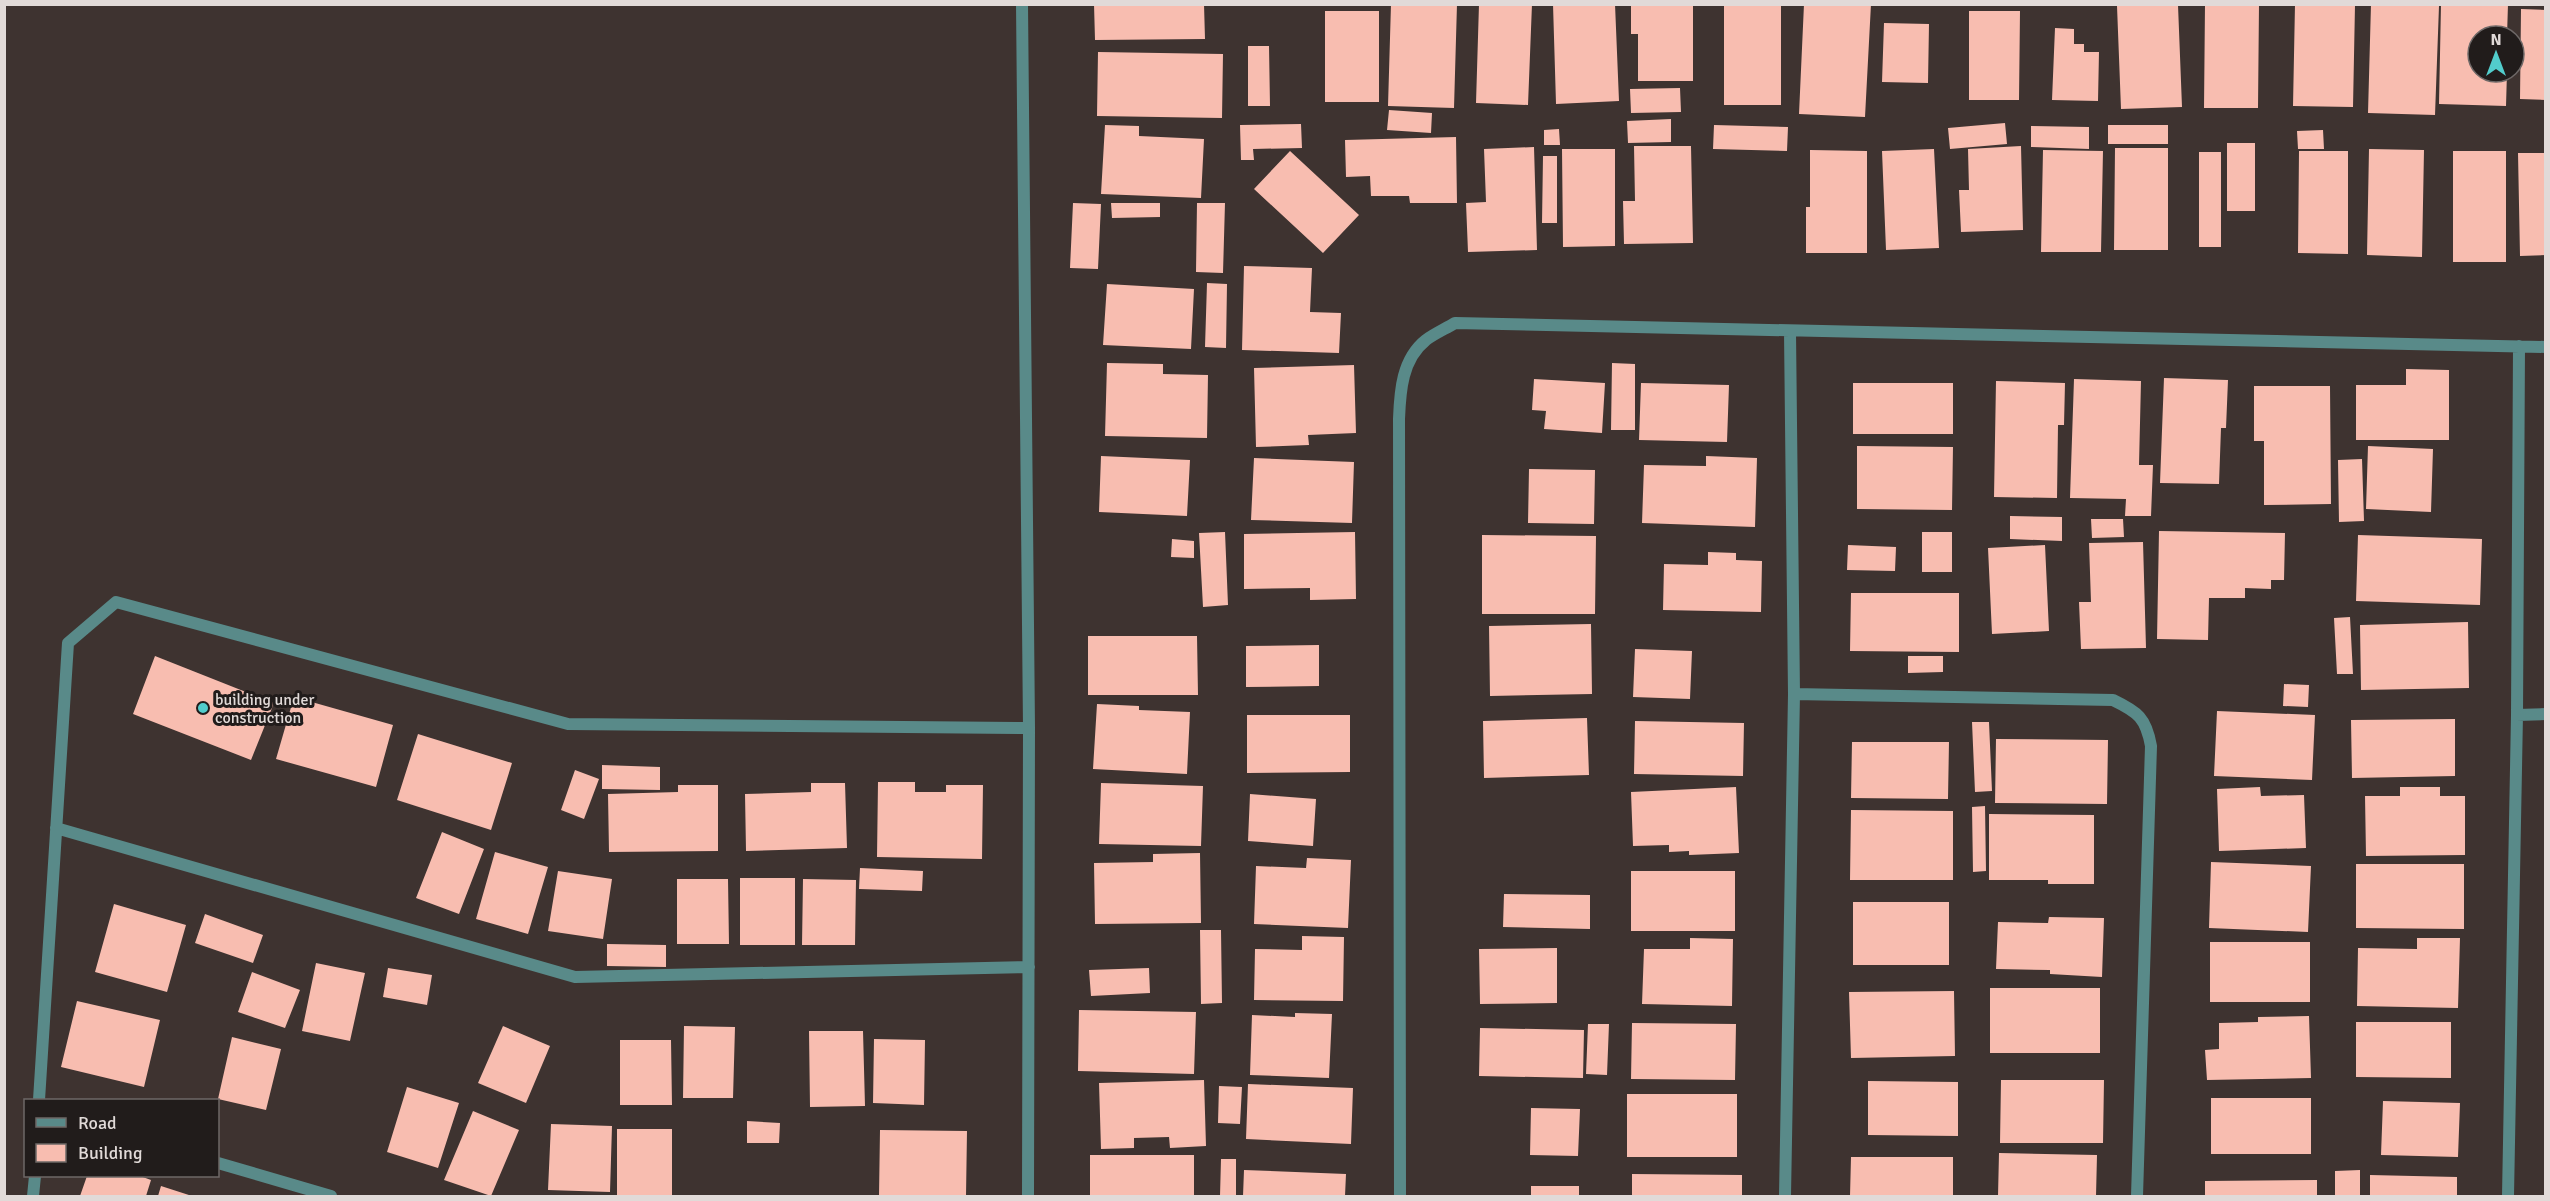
<svg xmlns="http://www.w3.org/2000/svg" width="2550" height="1201" font-family="Signika,sans-serif">
	<style>
		.building { fill: #f8bdb0 }
		.lines { fill: none; stroke-linecap: round; stroke-linejoin: round }
		.minor { stroke: #598a89; stroke-width: 12 }
		.poi-dot { fill: #52cdcc; stroke: #211c1b; stroke-width: 2 }
		.labels { text-anchor: middle; stroke-width: 6; stroke-linejoin: round; paint-order: stroke }
		.poi-label { font-size: 16px; fill: #e1dad8; stroke: #211c1b; text-anchor: start }
	</style>
	<rect width="100%" height="100%" fill="#3e3330"/>
	<!-- building -->
	<path class="building" d="M1094,4H1204L1205,39L1095,40Z
		M1391,4H1457L1454,108L1388,106Z
		M1479,4H1532L1528,105L1476,103Z
		M1553,4H1615L1619,101L1556,104Z
		M1631,4H1693V81H1638V34H1631Z
		M1724,4H1781V105H1724Z
		M1804,4H1871L1865,117L1799,114Z
		M2205,4H2259L2258,108H2204Z
		M2295,4L2355,5L2353,107L2293,106Z
		M2371,4L2439,6L2435,115L2368,113Z
		M2441,4H2508L2507,36H2478V72H2507L2506,106L2439,104Z
		M2178,5L2182,107L2121,109L2117,6Z
		M2521,9L2546,10V100L2520,99Z
		M1325,11H1379V102H1325Z
		M1969,11H2020L2019,100H1969Z
		M1884,23L1929,24L1928,83L1882,82Z
		M2055,28L2074,29V44H2084V52H2099L2098,101L2052,100Z
		M1248,46H1269L1270,106H1248Z
		M1098,52L1223,54L1222,118L1097,116Z
		M1680,88L1681,112L1631,113L1630,89Z
		M1389,110L1432,113L1431,133L1387,130Z
		M1671,119V142L1628,143L1627,121Z
		M2005,123L2007,144L1950,149L1948,128Z
		M1301,124L1302,148L1253,149L1254,160H1241L1240,125Z
		M1105,125L1139,126V136L1204,139L1201,198L1101,194Z
		M1714,125L1788,127L1787,151L1713,149Z
		M2108,125H2168V144H2108Z
		M2031,126L2089,127V149L2031,147Z
		M1559,129L1560,145H1544V130Z
		M2323,130L2324,149H2298L2297,131Z
		M1456,137L1457,203H1410L1409,196H1371L1370,176L1346,177L1345,140Z
		M2227,143H2255V211H2227Z
		M1634,146H1691L1693,243L1624,244L1623,201H1635Z
		M2021,146L2023,230L1961,232L1959,190H1969L1968,149Z
		M1534,147L1537,250L1468,252L1466,203L1486,202L1484,149Z
		M2115,148H2168V250H2114Z
		M1562,149H1615V246L1563,247Z
		M1934,149L1939,248L1886,250L1882,151Z
		M2369,149L2424,150L2422,257L2367,255Z
		M1810,150L1867,151V253H1806V207H1810Z
		M2043,150L2103,151L2101,252H2041Z
		M1290,151L1359,215L1323,253L1254,189Z
		M2299,151H2348V254L2298,253Z
		M2453,151H2506V262H2453Z
		M2199,152H2221V247H2199Z
		M2518,153H2546V255L2520,256Z
		M1543,156H1557V223H1542Z
		M1073,203L1101,204L1098,269L1070,268Z
		M1111,203H1160V217L1112,218Z
		M1197,203H1225L1223,273L1196,272Z
		M1244,266L1312,268L1310,312L1341,313L1339,353L1242,350Z
		M1207,283L1227,284L1226,348L1205,347Z
		M1107,284L1194,289L1191,349L1103,345Z
		M1107,363L1163,364V374L1208,375L1207,438L1105,436Z
		M1612,363L1635,364V430H1611Z
		M1354,365L1356,433L1308,435L1309,445L1256,447L1254,368Z
		M2406,369L2449,370V440H2356V385H2406Z
		M2164,378L2228,380L2226,428H2221L2219,484L2160,483Z
		M1534,379L1605,383L1602,433L1544,429L1546,411L1532,410Z
		M2074,379L2141,381L2139,465H2153L2151,516H2125L2126,499L2070,498Z
		M1996,381L2065,383L2064,425H2058L2057,498L1994,497Z
		M1641,383L1729,385L1727,442L1639,440Z
		M1853,383H1953V434H1853Z
		M2254,386H2330L2331,504L2264,505V441H2254Z
		M1857,446L1953,447L1952,510L1857,509Z
		M2368,446L2433,449L2431,512L2366,509Z
		M1101,456L1190,460L1187,516L1099,512Z
		M1706,456L1757,458L1755,527L1642,523L1644,465L1706,466Z
		M1254,458L1354,462L1352,523L1251,520Z
		M2362,459L2364,521L2339,522L2338,460Z
		M1529,469L1595,470L1594,524L1528,523Z
		M2010,516L2062,517V541L2010,539Z
		M2091,519H2123L2124,537L2092,538Z
		M2159,531L2285,533L2284,580H2271V589L2245,588V598H2209L2208,640L2157,639Z
		M1225,532L1228,605L1203,607L1199,533Z
		M1355,532L1356,599L1310,600V588L1244,589V534Z
		M1922,532H1952V572H1922Z
		M1482,535L1596,536L1595,614H1482Z
		M2358,535L2482,539L2480,605L2356,601Z
		M1172,539L1194,541V558L1171,557Z
		M2143,542L2146,648L2081,649L2079,602H2091L2089,543Z
		M1848,545L1896,547L1895,571L1847,570Z
		M2045,545L2049,631L1992,634L1988,548Z
		M1708,552L1736,553V560L1762,561L1761,612L1663,610L1664,564L1708,565Z
		M1851,593H1959V652L1850,651Z
		M2350,617L2353,674H2337L2334,618Z
		M2468,622L2469,688L2361,690L2360,625Z
		M1591,624L1592,694L1490,696L1489,626Z
		M1088,636H1197L1198,695H1088Z
		M1319,645V686L1246,687V646Z
		M1635,649L1692,651L1690,699L1633,697Z
		M155,656L274,703L251,760L133,714Z
		M1908,656H1943V672L1908,673Z
		M2284,684L2309,685L2308,707L2283,706Z
		M294,697L393,725L376,787L276,759Z
		M1097,704L1139,706V710L1190,712L1187,774L1093,769Z
		M2217,711L2315,715L2312,780L2214,776Z
		M1247,715H1350V772L1247,773Z
		M1587,718L1589,775L1484,778L1483,721Z
		M2455,719V776L2352,778L2351,720Z
		M1635,721L1744,723L1743,776L1634,774Z
		M1972,722H1989L1992,791L1975,792Z
		M418,734L512,763L491,830L397,800Z
		M1996,739L2108,740L2107,804L1995,803Z
		M1852,742H1949L1948,799L1851,798Z
		M602,765L660,767V790L602,789Z
		M575,770L599,779L584,819L561,810Z
		M878,782H915V792H946V785H983L982,859L877,857Z
		M811,783H845L847,848L746,851L745,794L811,792Z
		M1101,783L1203,786L1201,846L1099,844Z
		M678,785H718V851L609,852L608,794L678,792Z
		M1736,787L1739,853L1689,855V851L1669,852V845L1633,846L1631,792Z
		M2260,787L2261,796L2304,795L2306,848L2219,851L2217,789Z
		M2400,787H2440V796H2465V855L2366,856L2365,796H2400Z
		M1250,794L1316,799L1313,846L1248,841Z
		M1985,806L1986,871L1973,872L1972,807Z
		M1851,810L1953,811V880H1850Z
		M1989,814L2094,815V884H2048V880H1989Z
		M442,832L484,849L459,914L416,898Z
		M495,852L548,867L528,934L476,919Z
		M1200,853L1201,923L1095,924L1094,863L1153,862V854Z
		M1307,858L1351,860L1348,928L1254,924L1256,866L1306,868Z
		M2211,862L2311,866L2308,932L2209,928Z
		M2356,864H2464V929L2356,928Z
		M860,868L923,871L922,891L859,889Z
		M558,871L612,879L603,939L548,931Z
		M1631,871H1735V931H1631Z
		M740,878H795V945H740Z
		M677,879H728L729,944H677Z
		M803,879L856,880L855,945H802Z
		M1504,894L1590,895V929L1503,927Z
		M1853,902H1949V965H1853Z
		M114,904L186,925L167,992L95,972Z
		M205,914L263,935L253,963L195,943Z
		M2049,917L2104,918L2102,977L2050,974V970L1996,969L1998,922L2048,923Z
		M1200,930H1221L1222,1003L1201,1004Z
		M1302,936L1344,937L1343,1001L1254,1000L1255,949L1302,950Z
		M1690,938L1733,939L1732,1006L1642,1004L1644,949H1690Z
		M2417,938H2460L2458,1008L2357,1006L2358,948L2417,949Z
		M2210,942H2310V1002H2210Z
		M607,944L666,945V967L607,966Z
		M1557,948V1003L1480,1004L1479,949Z
		M316,963L365,973L350,1041L302,1031Z
		M388,968L432,975L427,1005L383,997Z
		M1149,968L1150,993L1091,996L1089,970Z
		M252,972L300,990L285,1028L238,1012Z
		M1990,988H2100V1053H1990Z
		M1954,991L1955,1056L1851,1058L1849,992Z
		M77,1001L160,1020L144,1087L61,1067Z
		M1079,1010L1196,1012L1194,1074L1078,1071Z
		M1295,1013L1332,1014L1329,1078L1250,1075L1252,1015L1295,1017Z
		M2309,1016L2311,1078L2207,1080L2205,1050L2219,1049V1023L2258,1022V1017Z
		M2356,1022H2451V1078L2356,1077Z
		M1632,1023L1736,1024L1735,1080L1631,1079Z
		M1588,1024H1609L1607,1075L1586,1074Z
		M503,1026L550,1046L526,1103L478,1083Z
		M684,1026L735,1027L733,1098H683Z
		M1480,1028L1584,1030L1583,1078L1479,1076Z
		M809,1031H863L865,1106L810,1107Z
		M232,1037L281,1049L266,1110L218,1099Z
		M874,1039L925,1040L924,1105L873,1103Z
		M620,1040H671L672,1105H620Z
		M1204,1080L1206,1146L1170,1148L1169,1137L1134,1138V1148L1101,1149L1099,1083Z
		M2001,1080H2104L2103,1143H2000Z
		M1868,1081L1958,1082V1136L1868,1135Z
		M1248,1084L1353,1088L1351,1144L1246,1139Z
		M1219,1086L1242,1087L1240,1124L1218,1123Z
		M407,1087L459,1103L438,1168L387,1152Z
		M1627,1094H1737V1157H1627Z
		M2211,1098H2311V1154H2211Z
		M2383,1101L2460,1103L2458,1157L2381,1155Z
		M1531,1108L1580,1109L1578,1156L1530,1155Z
		M473,1111L519,1130L491,1196L444,1180Z
		M747,1121L780,1123L779,1143H747Z
		M551,1124L612,1126L610,1192L548,1190Z
		M617,1129H672V1195H617Z
		M880,1130L967,1131L966,1196H879Z
		M1999,1153L2097,1155L2096,1196H1998Z
		M1090,1155H1194V1196H1090Z
		M1851,1157H1953V1196H1850Z
		M1221,1159H1236V1196H1220Z
		M1244,1170L1346,1174L1345,1196H1243Z
		M2360,1170V1196H2335V1171Z
		M1632,1174L1742,1175V1196H1632Z
		M2370,1175L2457,1177V1196H2370Z
		M87,1176H140L151,1180L146,1196H80Z
		M2317,1180V1196H2205V1181Z
		M161,1186L192,1196H158Z
		M1531,1186H1579V1196H1531Z"/>
	<g class="lines">
		<!-- minor -->
		<path class="minor" d="M1022,4L1029,728L1028,1196
			M1794,694L2113,700C2138,712 2146,718 2151,746L2137,1196
			M2517,715L2546,714
			M56,828L575,977L1029,967
			M39,1100L68,643L116,602L568,724L1029,728
			M218,1163L331,1196
			M33,1196L35,1176
			M1400,1196L1399,419C1400,391 1402,359 1426,340C1434,334 1445,329 1455,323L2546,347
			M1785,1196L1794,694L1790,332
			M2508,1196L2517,715L2519,346"/>
	</g>
	<!-- markers -->
	<circle class="poi-dot" cx="203" cy="708" r="6"/>
	<g class="labels">
		<!-- poi labels -->
		<g class="poi-label">
			<text x="215" y="705">building under<tspan x="215" dy="18">construction</tspan></text>
		</g>
	</g>
	<!-- border -->
	<rect width="2550" height="1201" fill="none" stroke="#e1dad8" stroke-width="12"/>
	<!-- legend -->
	<rect x="24" y="1099" width="195" height="78" fill="#211c1b" stroke="#6e6867" stroke-width="1.5"/>
	<rect x="36" y="1118" width="30" height="9" fill="#598a89" stroke="#6e6867" stroke-width="1.5"/>
	<text x="78" y="1129" font-size="18" fill="#e1dad8">Road</text>
	<rect x="36" y="1144" width="30" height="18" fill="#f8bdb0" stroke="#6e6867" stroke-width="1.5"/>
	<text x="78" y="1159" font-size="18" fill="#e1dad8">Building</text>
	<!-- north arrow -->
	<g transform="translate(2496 54)"><circle r="28" fill="#211c1b" stroke="#6e6867" stroke-width="1.5"/>
	<path d="M0-4.5L10 22L0 15L-10 22Z" fill="#52cdcc"/>
	<text y="-9" font-size="16" font-weight="bold" text-anchor="middle" fill="#e1dad8">N</text>
	</g>
</svg>
